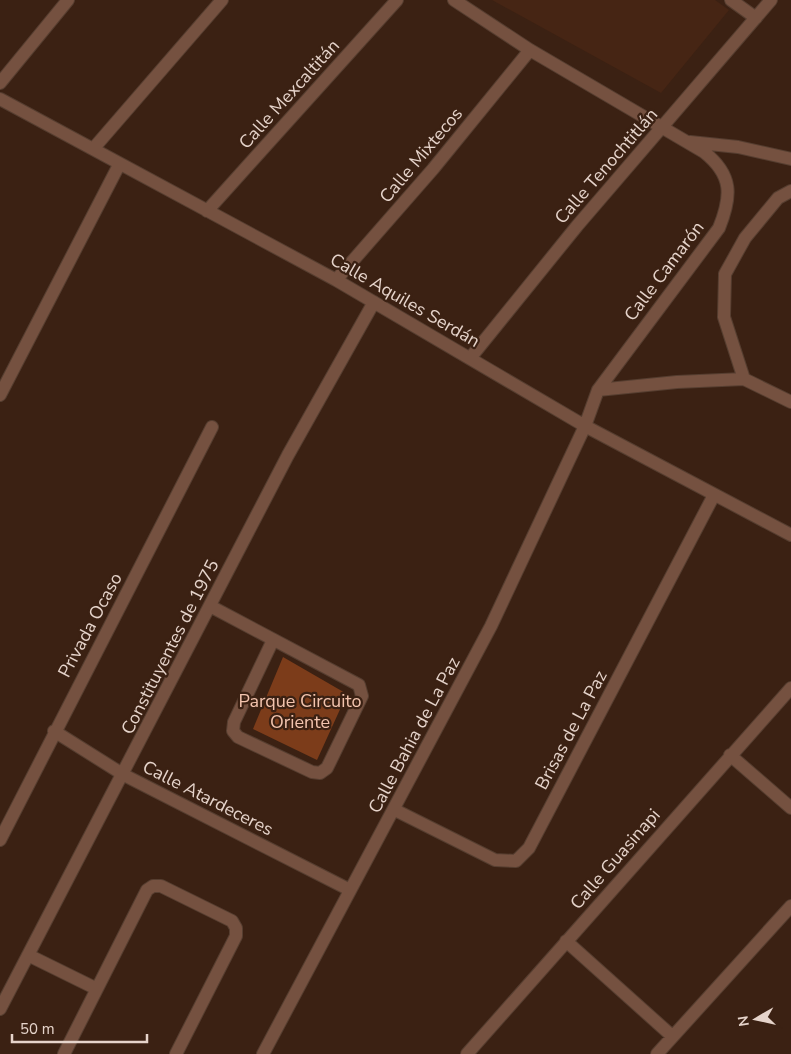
<svg xmlns="http://www.w3.org/2000/svg" width="791" height="1054" font-family="'Nunito Sans',sans-serif">
	<style>
		.built { fill: #462514 }
		.green { fill: #7c3c1a }
		.lines { fill: none; stroke-linecap: round; stroke-linejoin: round }
		.minor-casing { stroke: #563e30; stroke-width: 14 }
		.minor { stroke: #755140; stroke-width: 12 }
		.labels { text-anchor: middle; stroke-width: 4.5; stroke-linejoin: round; paint-order: stroke }
		.street-label { font-size: 18px; fill: #e6d4cb; stroke: #3b2113 }
		.park-label { font-size: 18px; fill: #f3c4ae; stroke: #3b2113 }
	</style>
	<rect width="100%" height="100%" fill="#3b2113"/>
	<!-- built -->
	<path class="built" d="M492,0H715L729,10L661,93Z"/>
	<!-- green -->
	<path class="green" d="M283,657L347,694L317,760L253,729Z"/>
	<g class="lines">
		<!-- minor casing -->
		<g class="minor-casing">
			<path id="minor" d="M731,0L756,18
				M0,83L68,0
				M0,99L336,280L585,426L791,535
				M690,142L738,147L791,159
				M93,149L222,0
				M791,191L778,198L745,238L725,274L724,317L744,379L791,402
				M207,211L397,0
				M336,280L433,169L530,50
				M471,357L577,226L771,0
				M598,390L677,382L744,379
				M0,395L119,165
				M210,606L359,685L362,696L327,768L320,773L312,772L238,737L233,731L234,722L273,640
				M54,731L124,775L350,890
				M730,755L791,808
				M395,810L495,860L516,861L529,848L714,495
				M0,840L212,427
				M566,941L672,1036
				M28,955L95,988
				M0,1009L288,455L374,302
				M64,1054L147,890L153,886H161L232,921L236,928V936L176,1054
				M263,1054L491,626L585,426L598,390L719,228C732,196 733,175 704,152L530,50L454,0
				M467,1054L791,688
				M657,1054L791,906"/>
		</g>
		<!-- minor -->
		<use href="#minor" class="minor"/>
	</g>
	<g class="labels">
		<!-- street labels -->
		<g class="street-label">
			<text transform="translate(289 94) rotate(-48)" y="6">Calle Mexcaltitán</text>
			<text transform="translate(421 155) rotate(-50)" y="6">Calle Mixtecos</text>
			<text transform="translate(606 166) rotate(-49)" y="6">Calle Tenochtitlán</text>
			<text transform="translate(664 271) rotate(-53)" y="6">Calle Camarón</text>
			<text transform="translate(405 300) rotate(30)" y="6">Calle Aquiles Serdán</text>
			<text transform="translate(90 625) rotate(-62)" y="6">Privada Ocaso</text>
			<text transform="translate(170 647) rotate(-63)" y="6">Constituyentes de 1975</text>
			<text transform="translate(571 730) rotate(-62)" y="6">Brisas de La Paz</text>
			<text transform="translate(414 735) rotate(-62)" y="6">Calle Bahia de La Paz</text>
			<text transform="translate(208 798) rotate(27)" y="6">Calle Atardeceres</text>
			<text transform="translate(615 859) rotate(-49)" y="6">Calle Guasinapi</text>
		</g>
		<!-- park labels -->
		<g class="park-label">
			<text x="300" y="707">Parque Circuito<tspan x="300" dy="21">Oriente</tspan></text>
		</g>
	</g>
	<!-- north arrow -->
	<g transform="translate(756 1019) rotate(261)" stroke="#3b2113" stroke-width="4" paint-order="stroke">
	<path d="M0-4L9 19L0 12L-9 19Z" fill="#e6d4cb"/>
	<text y="-8" font-size="14" font-weight="bold" text-anchor="middle" fill="#e6d4cb">N</text>
	</g>
	<!-- scale -->
	<path d="M12 1034v8h135v-8" fill="none" stroke="#e6d4cb" stroke-width="2.5"/>
	<text x="20" y="1034" font-size="15" fill="#e6d4cb" stroke="#3b2113" stroke-width="4" paint-order="stroke">50 m</text>
</svg>
